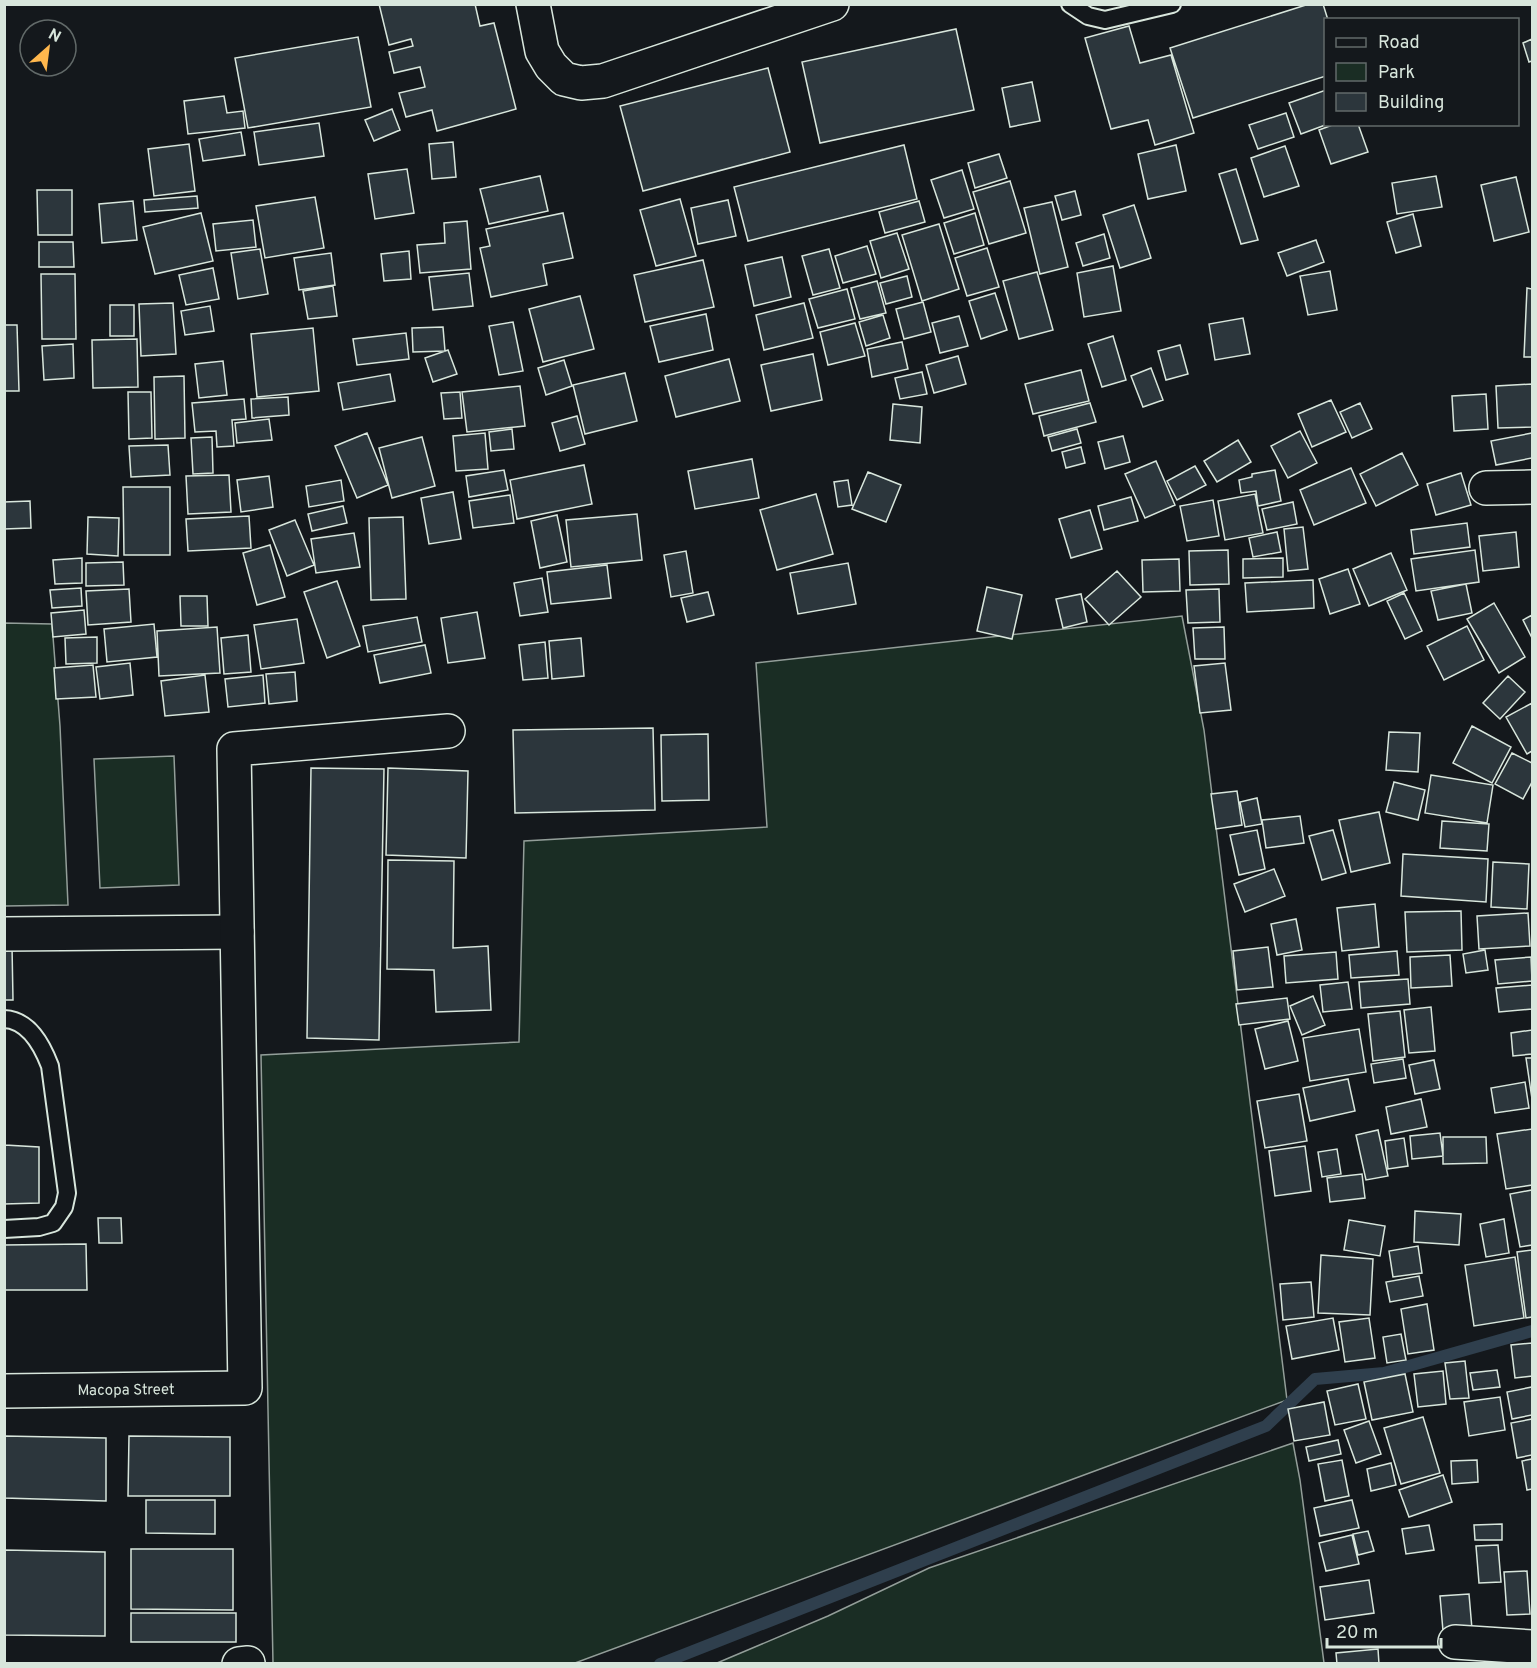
<svg xmlns="http://www.w3.org/2000/svg" width="1537" height="1668" font-family="Overpass,sans-serif">
	<style>
		.green { fill: #1a2d24; stroke: #939e99; stroke-width: 1.5 }
		.lines { fill: none; stroke-linecap: round; stroke-linejoin: round }
		.stream { stroke: #2f3f4d; stroke-width: 12 }
		.building { fill: #2c363c; stroke: #d8e6dc; stroke-width: 1.5 }
		.service-casing { stroke: #d8e6dc; stroke-width: 20 }
		.minor-casing { stroke: #d8e6dc; stroke-width: 36 }
		.service { stroke: #14181c; stroke-width: 16 }
		.minor { stroke: #14181c; stroke-width: 33 }
		.labels { text-anchor: middle; stroke-width: 4.5; stroke-linejoin: round; paint-order: stroke }
		.street-label { font-size: 15px; fill: #d8e6dc; stroke: #14181c }
	</style>
	<rect width="100%" height="100%" fill="#14181c"/>
	<!-- green -->
	<path class="green" d="M1182,616L1204,730L1287,1400L575,1663H273L261,1055L519,1042L524,841L767,827L756,663Z
		M4,623L52,624L60,726L68,905L5,906Z
		M174,756L179,885L100,888L94,759Z
		M1293,1443L1300,1480L1324,1663H717L828,1616L929,1568Z"/>
	<g class="lines">
		<!-- stream -->
		<path class="stream" d="M660,1664L1266,1426L1315,1379L1384,1373L1532,1331"/>
	</g>
	<!-- building -->
	<path class="building" d="M379,4H475L480,26L494,23L516,109L437,131L432,110L406,117L399,93L425,87L420,67L394,73L389,52L413,46L411,39L389,45Z
		M1309,4H1323L1328,20H1326V76L1193,118L1170,48Z
		M1129,26L1140,63L1171,55L1194,133L1155,145L1148,120L1111,129L1085,38Z
		M956,29L974,110L820,143L802,62Z
		M358,37L371,107L248,128L235,58Z
		M1532,39V61L1529,62L1523,43Z
		M768,68L790,152L643,191L620,106Z
		M1032,82L1040,121L1010,127L1002,88Z
		M1326,90V124H1328L1301,134L1289,103Z
		M224,96L227,113L243,111L245,128L188,134L184,101Z
		M392,109L400,130L374,141L365,120Z
		M1286,113L1294,137L1258,149L1249,125Z
		M319,123L324,156L259,165L254,132Z
		M1335,124H1358L1368,152L1331,164L1319,130Z
		M241,132L245,155L203,161L199,139Z
		M453,142L456,177L432,179L429,144Z
		M189,144L195,191L154,196L148,149Z
		M904,145L917,199L748,241L734,187Z
		M1176,145L1186,191L1148,199L1138,154Z
		M1285,146L1299,186L1264,197L1251,158Z
		M999,154L1007,178L975,188L968,163Z
		M407,169L414,213L375,219L368,174Z
		M1236,169L1258,240L1241,244L1219,174Z
		M962,170L974,209L944,218L931,180Z
		M540,176L548,211L489,224L480,189Z
		M1436,176L1442,207L1397,214L1392,183Z
		M1516,177L1529,232L1494,241L1481,185Z
		M1010,181L1026,233L989,244L973,192Z
		M37,190H72V235H38Z
		M1075,191L1081,215L1062,220L1055,196Z
		M197,196L198,208L145,212L144,200Z
		M315,197L324,248L265,258L256,206Z
		M680,199L696,256L656,266L640,210Z
		M728,200L736,236L698,244L691,208Z
		M133,201L137,240L102,243L99,204Z
		M919,201L925,222L885,233L879,212Z
		M1052,202L1068,267L1040,274L1024,208Z
		M1134,205L1151,258L1120,268L1103,215Z
		M201,213L213,261L155,274L143,227Z
		M563,213L573,258L543,264L547,285L491,297L480,248L490,246L486,229Z
		M975,213L984,245L954,254L944,223Z
		M1413,214L1421,246L1396,253L1387,222Z
		M253,220L256,247L216,251L213,224Z
		M467,221L471,269L420,273L417,245L445,243L444,223Z
		M939,224L959,289L922,301L902,235Z
		M897,233L909,269L881,278L870,241Z
		M1104,234L1110,258L1083,266L1076,243Z
		M1316,240L1324,262L1287,276L1278,253Z
		M39,242H73L74,267H39Z
		M867,246L876,274L843,283L835,256Z
		M987,248L999,287L967,296L955,258Z
		M260,249L268,294L238,299L231,253Z
		M829,249L840,288L813,295L802,256Z
		M409,251L411,279L384,281L381,254Z
		M331,253L335,285L299,290L294,258Z
		M782,257L791,297L754,306L745,265Z
		M703,260L714,307L645,322L634,275Z
		M1113,266L1121,311L1084,317L1077,273Z
		M213,268L219,299L186,305L179,275Z
		M1330,271L1337,310L1308,315L1300,276Z
		M1037,272L1053,330L1019,339L1003,281Z
		M469,273L473,306L433,310L429,277Z
		M41,274H75L76,339H42Z
		M907,276L912,297L886,304L880,283Z
		M877,281L886,313L860,319L851,288Z
		M333,286L337,316L308,319L303,291Z
		M1527,288L1532,289V357H1524Z
		M847,289L855,319L818,328L809,299Z
		M995,293L1007,330L981,339L969,301Z
		M580,296L594,349L543,362L529,309Z
		M923,302L931,332L904,339L896,309Z
		M173,303L176,354L141,356L139,304Z
		M804,303L813,338L764,350L756,315Z
		M110,305H134V336H110Z
		M210,306L214,331L185,335L181,311Z
		M706,314L713,350L659,362L650,326Z
		M883,315L890,338L866,346L859,322Z
		M959,316L968,346L940,353L932,323Z
		M1243,318L1250,354L1215,360L1209,324Z
		M513,322L523,371L499,375L489,326Z
		M855,323L865,356L828,365L820,332Z
		M4,325H17L19,391H4Z
		M443,327L445,351L413,352L412,328Z
		M313,328L319,391L257,397L251,334Z
		M406,333L409,359L357,365L353,339Z
		M1113,336L1126,380L1102,387L1088,344Z
		M137,339L138,387L93,388L92,340Z
		M902,342L908,369L872,377L867,349Z
		M73,344L74,378L44,380L42,346Z
		M1180,345L1188,374L1166,380L1158,351Z
		M448,350L457,374L433,382L425,358Z
		M813,354L822,400L771,411L761,365Z
		M958,356L966,384L934,393L926,365Z
		M729,359L740,401L676,417L665,376Z
		M564,360L572,386L546,395L538,368Z
		M223,361L227,395L199,398L195,364Z
		M1151,368L1163,400L1143,407L1131,376Z
		M1081,370L1089,401L1033,414L1025,384Z
		M922,372L927,394L900,399L895,378Z
		M625,373L637,421L585,434L573,385Z
		M390,374L395,401L343,410L338,383Z
		M184,376L185,438L155,439L154,377Z
		M1532,384V427L1498,428L1496,386Z
		M520,386L525,426L467,432L462,392Z
		M128,392H151L152,438L129,439Z
		M460,392L462,418L444,419L441,393Z
		M1486,394L1488,429L1454,431L1452,396Z
		M288,397L289,415L252,418L251,399Z
		M244,399L246,419L232,420L234,446L217,447L216,431L195,432L192,403Z
		M1331,400L1346,432L1312,447L1298,414Z
		M1090,403L1096,422L1044,436L1039,416Z
		M1360,403L1372,429L1352,438L1340,412Z
		M893,404L922,407L920,443L890,440Z
		M577,416L585,444L560,451L552,423Z
		M269,419L272,440L237,443L235,423Z
		M512,429L514,449L491,451L489,432Z
		M1077,429L1081,443L1052,451L1048,437Z
		M1300,431L1317,463L1288,478L1271,446Z
		M367,433L388,485L357,498L335,446Z
		M485,433L488,469L456,471L453,436Z
		M1532,433V458L1496,465L1491,441Z
		M1123,436L1130,462L1105,469L1098,442Z
		M212,437L213,473L193,474L191,438Z
		M422,437L435,486L392,498L379,448Z
		M1238,440L1251,462L1217,482L1204,461Z
		M168,445L170,475L131,477L129,446Z
		M1081,447L1085,463L1066,468L1062,452Z
		M1402,453L1418,485L1376,506L1360,474Z
		M752,459L759,498L695,509L688,471Z
		M1156,461L1175,505L1145,518L1125,474Z
		M584,465L592,504L517,519L510,480Z
		M1195,466L1206,485L1177,500L1167,481Z
		M1351,468L1366,503L1314,525L1300,490Z
		M504,470L508,490L469,497L466,476Z
		M1275,470L1281,501L1258,506L1256,491L1241,493L1239,480L1252,477V474Z
		M868,472L901,485L886,522L852,509Z
		M1461,473L1471,505L1436,515L1427,484Z
		M229,475L231,512L188,514L186,476Z
		M269,476L273,507L241,512L237,480Z
		M341,480L344,501L309,507L306,486Z
		M848,480L852,505L838,507L834,482Z
		M123,487H170V555H124Z
		M453,492L461,539L429,544L421,498Z
		M816,494L833,554L777,570L760,510Z
		M1255,494L1263,533L1225,540L1218,501Z
		M510,495L514,523L473,528L469,501Z
		M1131,497L1138,521L1104,530L1098,506Z
		M1213,500L1219,536L1187,541L1180,506Z
		M30,501L31,528L4,529V502Z
		M1293,502L1297,524L1267,530L1262,509Z
		M343,506L347,523L312,531L308,514Z
		M1090,510L1102,549L1071,558L1059,519Z
		M637,514L642,560L571,567L566,520Z
		M557,515L567,562L540,568L531,521Z
		M249,516L251,548L188,551L186,519Z
		M88,517L119,518L118,556L87,554Z
		M403,517L406,599L371,600L369,518Z
		M295,520L314,565L287,576L269,530Z
		M1467,523L1470,547L1414,554L1411,530Z
		M1303,527L1308,569L1288,571L1284,529Z
		M1277,532L1281,552L1253,557L1249,538Z
		M1516,532L1519,567L1483,571L1479,536Z
		M354,533L360,567L316,573L311,539Z
		M270,545L285,597L257,605L243,553Z
		M1228,550L1229,584L1190,585L1189,551Z
		M1475,550L1479,582L1416,591L1411,559Z
		M686,551L693,593L671,597L664,555Z
		M1391,553L1407,590L1369,606L1353,569Z
		M82,558V583L55,584L53,560Z
		M1283,558V577L1243,578V559Z
		M1179,559L1180,591L1143,592L1142,560Z
		M123,562L124,585L86,586V563Z
		M848,563L856,604L798,614L790,573Z
		M607,565L611,598L551,604L547,572Z
		M1348,569L1360,604L1330,614L1319,579Z
		M1117,571L1141,597L1109,625L1085,599Z
		M542,578L548,612L520,616L514,583Z
		M1313,580L1314,608L1247,612L1245,583Z
		M337,581L360,646L327,658L304,592Z
		M1466,584L1472,613L1438,620L1431,591Z
		M987,587L1022,595L1012,639L977,631Z
		M81,588L82,606L52,608L50,590Z
		M129,589L131,622L88,625L86,591Z
		M1219,589L1220,622L1188,623L1186,590Z
		M708,592L714,615L687,622L681,598Z
		M1404,593L1422,631L1405,639L1387,601Z
		M1081,594L1087,622L1063,628L1056,599Z
		M180,596H207L208,626H181Z
		M1494,603L1525,657L1499,673L1467,619Z
		M84,610L86,634L53,637L51,613Z
		M477,612L485,658L448,663L441,618Z
		M1532,615V638L1523,620Z
		M417,617L422,642L368,652L363,626Z
		M297,619L304,663L261,669L254,625Z
		M154,624L157,657L107,662L104,629Z
		M1467,626L1484,660L1444,680L1427,646Z
		M217,627L220,673L159,676L157,631Z
		M1224,627L1225,659H1195L1193,628Z
		M248,635L251,672L224,674L221,638Z
		M97,637V663L66,664L65,638Z
		M581,638L584,676L552,679L549,641Z
		M545,642L548,678L523,680L519,645Z
		M425,645L431,673L380,683L374,655Z
		M130,663L133,695L100,699L96,667Z
		M1225,663L1231,710L1200,713L1194,666Z
		M93,665L96,697L56,699L54,668Z
		M295,672L297,701L269,704L266,674Z
		M205,675L209,712L165,716L161,681Z
		M263,675L265,703L228,707L225,679Z
		M1508,676L1525,692L1500,719L1483,703Z
		M1532,703V751L1527,754L1506,717Z
		M1472,726L1511,747L1492,783L1453,763Z
		M653,728L655,810L515,813L513,730Z
		M1389,732L1420,733L1418,772L1386,770Z
		M708,734L709,800L662,801L661,735Z
		M1512,753L1532,763V782L1523,799L1495,784Z
		M311,768L384,769L379,1040L307,1038Z
		M388,768L468,771L466,858L386,855Z
		M1431,775L1493,785L1487,823L1425,813Z
		M1394,782L1425,790L1418,820L1386,812Z
		M1237,791L1242,825L1216,829L1211,794Z
		M1257,798L1262,824L1245,827L1240,802Z
		M1379,812L1390,863L1351,872L1339,820Z
		M1300,816L1304,843L1266,848L1262,820Z
		M1442,821L1489,824L1487,851L1440,848Z
		M1257,830L1265,869L1239,875L1230,835Z
		M1333,830L1346,873L1322,880L1309,836Z
		M1403,854L1488,859L1486,902L1401,896Z
		M388,860L454,861L453,948L488,946L491,1010L436,1012L434,970L387,969Z
		M1493,862L1529,864L1527,909L1491,907Z
		M1274,869L1285,896L1245,912L1234,884Z
		M1375,904L1379,947L1342,951L1337,908Z
		M1461,911L1462,950L1407,952L1405,912Z
		M1528,913L1530,946L1479,949L1477,916Z
		M1296,919L1302,950L1277,955L1271,924Z
		M4,946H12L13,1000H4Z
		M1268,947L1273,987L1237,990L1233,951Z
		M1485,950L1488,970L1466,973L1463,954Z
		M1397,951L1399,975L1351,978L1349,955Z
		M1336,952L1338,979L1286,983L1284,956Z
		M1450,955L1452,986L1411,988L1410,957Z
		M1531,957L1532,981L1498,984L1495,960Z
		M1408,979L1410,1004L1361,1008L1359,982Z
		M1348,982L1352,1009L1323,1012L1320,985Z
		M1532,985V1009L1499,1012L1496,988Z
		M1313,996L1325,1025L1302,1035L1290,1006Z
		M1287,998L1290,1019L1239,1025L1236,1004Z
		M1431,1007L1435,1051L1409,1053L1404,1010Z
		M1400,1011L1405,1057L1373,1061L1368,1014Z
		M1288,1021L1298,1061L1265,1069L1255,1029Z
		M1359,1029L1366,1072L1310,1081L1303,1038Z
		M1532,1030V1054L1513,1056L1511,1033Z
		M1526,1058H1532V1099Z
		M1403,1059L1406,1078L1374,1083L1371,1064Z
		M1434,1060L1440,1089L1415,1094L1409,1065Z
		M1348,1079L1355,1111L1310,1121L1303,1088Z
		M1525,1082L1529,1108L1495,1113L1491,1088Z
		M1299,1094L1307,1141L1265,1148L1257,1101Z
		M1421,1099L1427,1127L1391,1134L1386,1107Z
		M4,1123L5,1145L39,1147V1203L4,1204Z
		M1532,1129V1185L1506,1189L1497,1134Z
		M1378,1130L1388,1176L1366,1180L1356,1135Z
		M1440,1133L1443,1156L1412,1159L1410,1136Z
		M1443,1137H1486L1487,1163L1443,1164Z
		M1404,1138L1408,1166L1388,1169L1385,1141Z
		M1305,1146L1311,1191L1275,1196L1269,1151Z
		M1337,1149L1341,1174L1322,1177L1318,1152Z
		M1362,1174L1365,1198L1330,1202L1327,1178Z
		M1532,1190V1245L1520,1247L1510,1194Z
		M1415,1211L1461,1214L1459,1245L1414,1242Z
		M98,1218H121L122,1243H99Z
		M1504,1219L1509,1253L1486,1257L1480,1224Z
		M1349,1220L1385,1226L1380,1256L1344,1250Z
		M86,1244L87,1290H4V1245Z
		M1418,1246L1422,1273L1393,1277L1389,1251Z
		M1532,1250V1317L1526,1318L1517,1252Z
		M1321,1255L1373,1259L1370,1315L1318,1313Z
		M1515,1257L1524,1318L1474,1326L1465,1265Z
		M1419,1276L1423,1296L1390,1302L1386,1282Z
		M1311,1282L1314,1317L1283,1320L1280,1284Z
		M1427,1304L1434,1350L1408,1354L1401,1309Z
		M1333,1318L1339,1350L1292,1359L1286,1326Z
		M1369,1318L1375,1358L1345,1362L1339,1322Z
		M1401,1334L1406,1360L1387,1363L1383,1337Z
		M1532,1343V1376L1515,1378L1511,1345Z
		M1465,1361L1469,1398L1450,1399L1445,1363Z
		M1497,1370L1500,1387L1473,1390L1470,1373Z
		M1443,1371L1446,1404L1418,1407L1414,1374Z
		M1405,1374L1413,1412L1372,1420L1364,1382Z
		M1358,1384L1366,1419L1335,1425L1327,1391Z
		M1532,1387V1415L1512,1419L1507,1392Z
		M1500,1397L1505,1430L1469,1436L1464,1402Z
		M1324,1402L1330,1435L1294,1441L1288,1409Z
		M1423,1417L1440,1473L1401,1484L1384,1428Z
		M1532,1419V1455L1517,1458L1511,1423Z
		M1369,1421L1381,1454L1356,1463L1344,1430Z
		M4,1436L106,1438V1501L4,1498Z
		M129,1436L230,1437V1496H128Z
		M1338,1440L1341,1454L1309,1461L1306,1447Z
		M1532,1459V1489L1527,1490L1522,1461Z
		M1342,1460L1349,1496L1325,1501L1318,1464Z
		M1477,1460L1478,1482L1452,1484L1451,1461Z
		M1391,1463L1396,1485L1371,1491L1367,1469Z
		M1443,1475L1452,1502L1409,1517L1399,1490Z
		M146,1500H215V1534L146,1533Z
		M1352,1500L1359,1528L1320,1536L1314,1508Z
		M1502,1524V1540H1475L1474,1525Z
		M1429,1525L1434,1550L1406,1554L1402,1529Z
		M1368,1531L1374,1551L1358,1555L1353,1534Z
		M1352,1535L1359,1564L1326,1571L1319,1543Z
		M1498,1545L1501,1582L1479,1583L1476,1546Z
		M131,1549H233V1610L131,1609Z
		M4,1550L105,1552V1636L4,1635Z
		M1527,1571L1530,1614L1507,1615L1504,1572Z
		M1369,1580L1374,1613L1325,1620L1320,1587Z
		M1469,1594L1472,1629L1443,1631L1440,1596Z
		M131,1613H236V1642H131Z
		M1378,1649L1379,1664H1337L1336,1653Z"/>
	<g class="lines">
		<!-- service casing -->
		<g class="service-casing">
			<path id="service" d="M1070,4L1088,16L1105,20L1172,4
				M4,1019C29,1020 42,1045 50,1066L67,1193L64,1207L53,1223L39,1227L4,1229"/>
		</g>
		<!-- minor casing -->
		<g class="minor-casing">
			<g id="minor">
				<path d="M533,4L542,51L551,66L564,79L581,83L603,81L832,4"/>
				<path d="M1486,488L1532,487"/>
				<path d="M4,934L237,932"/>
				<path id="s1" d="M4,1391L245,1388L234,749L448,731"/>
				<path d="M1455,1642L1532,1647"/>
				<path d="M239,1664L248,1663"/>
			</g>
		</g>
		<!-- service -->
		<use href="#service" class="service"/>
		<!-- minor -->
		<use href="#minor" class="minor"/>
	</g>
	<g class="labels">
		<!-- street labels -->
		<g class="street-label">
			<text dy="5" stroke="none"><textPath href="#s1" startOffset="122">Macopa Street</textPath></text>
		</g>
	</g>
	<!-- border -->
	<rect width="1537" height="1668" fill="none" stroke="#d8e6dc" stroke-width="12"/>
	<!-- legend -->
	<rect x="1324" y="18" width="195" height="108" fill="#14181c" stroke="#626a69" stroke-width="1.5"/>
	<rect x="1336" y="38" width="30" height="9" fill="#14181c" stroke="#626a69" stroke-width="1.5"/>
	<text x="1378" y="48" font-size="18" fill="#d8e6dc">Road</text>
	<rect x="1336" y="63" width="30" height="18" fill="#1a2d24" stroke="#626a69" stroke-width="1.5"/>
	<text x="1378" y="78" font-size="18" fill="#d8e6dc">Park</text>
	<rect x="1336" y="93" width="30" height="18" fill="#2c363c" stroke="#626a69" stroke-width="1.5"/>
	<text x="1378" y="108" font-size="18" fill="#d8e6dc">Building</text>
	<!-- north arrow -->
	<g transform="translate(48 48) rotate(28)"><circle r="28" fill="#14181c" stroke="#626a69" stroke-width="1.5"/>
	<path d="M0-4.5L10 22L0 15L-10 22Z" fill="#ffb74d"/>
	<text y="-9" font-size="16" font-weight="bold" text-anchor="middle" fill="#d8e6dc">N</text>
	</g>
	<!-- scale -->
	<path d="M1327 1638v9h114v-9" fill="none" stroke="#d8e6dc" stroke-width="3"/>
	<text x="1336" y="1638" font-size="18" fill="#d8e6dc" stroke="#14181c" stroke-width="4.5" paint-order="stroke">20 m</text>
</svg>
